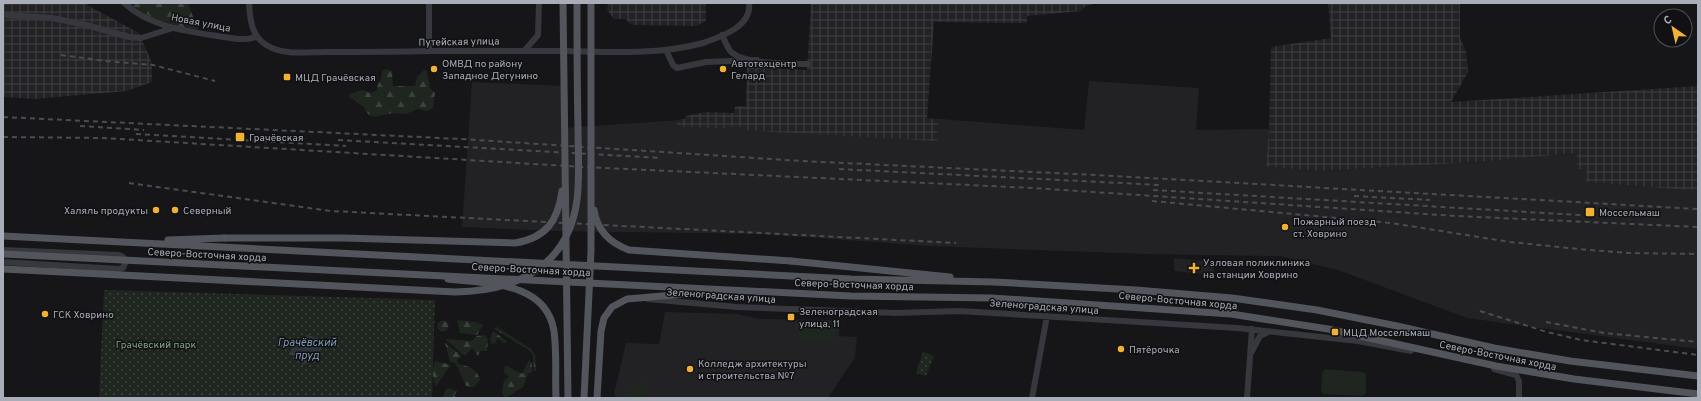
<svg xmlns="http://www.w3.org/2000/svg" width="1701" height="401" font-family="Overpass,sans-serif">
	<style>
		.built { fill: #222225 }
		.industrial { fill: url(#industrial-grid) }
		.forest { fill: url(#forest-firs) }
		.park { fill: url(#park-dots) }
		.garden { fill: #1e261f }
		.water { fill: url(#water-ripples) }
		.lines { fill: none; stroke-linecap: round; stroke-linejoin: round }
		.minor { stroke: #37383d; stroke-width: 6 }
		.major { stroke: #53555c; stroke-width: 7 }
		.rail { stroke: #4a4c52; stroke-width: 2; stroke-dasharray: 5 4; stroke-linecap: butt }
		.major-bridge { stroke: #53555c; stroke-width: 7 }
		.poi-dot { fill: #f2b134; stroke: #111113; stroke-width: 1.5 }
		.labels { text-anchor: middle; stroke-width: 3; stroke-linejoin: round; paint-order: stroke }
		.street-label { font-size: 10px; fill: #a8adb8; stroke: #111113 }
		.poi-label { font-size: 10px; fill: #a8adb8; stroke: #111113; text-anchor: start }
		.park-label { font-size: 10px; fill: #7fa381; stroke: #111113 }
		.water-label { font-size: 11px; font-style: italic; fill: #7f9bb3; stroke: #111113 }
	</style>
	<defs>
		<pattern id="industrial-grid" width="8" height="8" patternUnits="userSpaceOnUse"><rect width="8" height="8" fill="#222225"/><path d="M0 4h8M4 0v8" fill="none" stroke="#3f3f43"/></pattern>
		<pattern id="forest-firs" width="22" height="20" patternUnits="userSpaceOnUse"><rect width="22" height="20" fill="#1e261f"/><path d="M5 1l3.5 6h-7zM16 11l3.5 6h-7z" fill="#3c433d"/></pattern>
		<pattern id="park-dots" width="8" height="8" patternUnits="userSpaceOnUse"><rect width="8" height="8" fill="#1e261f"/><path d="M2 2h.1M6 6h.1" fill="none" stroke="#3c433d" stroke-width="1.8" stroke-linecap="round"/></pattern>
		<pattern id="water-ripples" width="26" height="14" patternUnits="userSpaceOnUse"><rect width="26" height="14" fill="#2c353c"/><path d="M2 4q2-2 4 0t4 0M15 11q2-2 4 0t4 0" fill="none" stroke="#485056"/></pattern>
	</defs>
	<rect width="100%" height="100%" fill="#161618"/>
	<!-- built -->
	<path class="built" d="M769,69H779L927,118L1084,130L1089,81L1199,88L1196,130L1269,129L1266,167L1320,171L1478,162L1577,153V169L1586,170V182L1698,191V349L1467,318L1338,270L1280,256L1147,254L930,246L764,234L556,231L462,227L472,82L563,86V128L770,114Z
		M1174,258L1215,262L1213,275L1174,271Z
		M665,312L736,314L761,319L840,320L839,336L857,337L855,357L828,398H617L614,394L626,343L659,344Z"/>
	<!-- industrial -->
	<path class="industrial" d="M3,3H88L87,5L139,33L152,63V82L127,91L35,99L3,97Z
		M608,3H706V21L696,26L634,25L630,24L626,19H614L607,10Z
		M811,3H1096L1084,7L1081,11L1027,16V23L934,22L927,118L938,120L937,141L742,130V128L739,127L726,126L724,128L677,127V120L685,119L686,116L706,112L734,113L735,106H746L747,67L807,70Z
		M1328,3H1461L1460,5V38L1466,51L1468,72L1451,102L1698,86V191L1586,182V170L1577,169V153L1478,162L1320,171L1266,167L1269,129L1271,47L1331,38Z"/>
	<!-- forest -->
	<path class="forest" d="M128,3H188L198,30C170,25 150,19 128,3Z
		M387,69L392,71L393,86H415L417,77L424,70L427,71L430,88L435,93L433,108L427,111L418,109L406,114L393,113L374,117L368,114L363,106L349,97L350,94L362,90L371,93L377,90C377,84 379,84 381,79C382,76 381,73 383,70Z
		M457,320L476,322L483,325L477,335L460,333Z
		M437.5 326a5.5 5.5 0 1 1 11 0a5.5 5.5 0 1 1-11 0Z
		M497,327L531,349L535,355L536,371H534L533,355L530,351L494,329Z
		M493,331L508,342L504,343L497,338L496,343L491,344L490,339Z
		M485,335L488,340L487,351H480L478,356L472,348L465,356L445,339L471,341L477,336Z
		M445,343L462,356L457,360L458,364C468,366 477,368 480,380L474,387L466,386L456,364L450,361Z
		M529,360L532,363V372L528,374L523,387L505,398L502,393L504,380L509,377L504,372L505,365L522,374Z
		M435,361L451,365L436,386C432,378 432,369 435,361Z
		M447,388L457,391L454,396L459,398H442Z"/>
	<!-- park -->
	<path class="park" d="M104,290L435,300L432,398H99Z
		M923,352L934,356L926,376L916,373Z"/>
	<!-- garden -->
	<path class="garden" d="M799,321L836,322L835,340L799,339Z
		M1325,369L1363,372L1366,374V393L1362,396L1324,394L1321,391L1322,373Z
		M641,379L649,389L638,398H626L623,395Z"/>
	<!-- water -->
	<path class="water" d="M307,335L322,339C325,352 314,360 303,365L297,355H292L290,353L293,345Z"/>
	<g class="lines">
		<!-- minor -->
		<path class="minor" d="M124,3C149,26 185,31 217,36C230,38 243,41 256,37
			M249,3C250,22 252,40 272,48C288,55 308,52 326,52C360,52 394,52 428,51C475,51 521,51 567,51C612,52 659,55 703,43C720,37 752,27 749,3
			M3,15L52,18L86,25L129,37L141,38L173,28
			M722,35C725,41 727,47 731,52C746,65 788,63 808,64
			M525,50L538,35L539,3
			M666,50L673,65L677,68L706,62L757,60
			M429,51V3
			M3,250L119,255L123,257L126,261L123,268L118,269L3,262
			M648,299L737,307L896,313L959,311L1237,328L1358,341L1411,351
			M1251,353L1260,336L1268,332
			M1494,369L1516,375L1519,381V398
			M1032,398L1047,316
			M1247,398L1252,329"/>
		<!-- major -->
		<path class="major" d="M3,236L851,279L994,282L1136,290L1232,298L1317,310L1397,326L1494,348L1570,361L1698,376
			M168,240L224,238
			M791,261L950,277
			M223,265L851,296L992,298L1231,314L1328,329L1496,366L1574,379L1698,394
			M448,279C487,284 546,281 554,331C557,353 555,376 556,398
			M597,398L601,331L604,318L612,307L627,299L709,292"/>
		<!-- rail -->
		<path class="rail" d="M61,55L106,61L153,65L215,81
			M3,117L461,139L802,161L1096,175L1698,209
			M80,126L144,130
			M136,134L346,146
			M3,137L103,138L584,167L1033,188L1456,216L1698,227
			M338,140L661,158
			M839,169L1161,185
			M129,183L331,211L956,243
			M1153,190L1596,216
			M1354,196L1430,200
			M1152,201L1391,223L1510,242L1589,250L1630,253L1698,254
			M1480,311L1547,332L1581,340L1698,355
			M1546,322L1604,333L1698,342"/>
		<!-- major-bridge -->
		<path class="major-bridge" d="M563,3L568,398
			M594,210C597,230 610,243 629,250L791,261
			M224,238H343L515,243C546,238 558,221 562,191
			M3,254L223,265
			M3,269L455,292C516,291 568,267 577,200C580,176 578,151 578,127C577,86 577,44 577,3
			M584,398L591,251V3"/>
	</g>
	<!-- markers -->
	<g class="poi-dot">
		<circle cx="434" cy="69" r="4"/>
		<circle cx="723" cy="69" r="4"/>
		<rect x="283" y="73" width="8" height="8" rx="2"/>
		<rect x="235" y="132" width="10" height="10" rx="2"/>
		<circle cx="156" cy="210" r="4"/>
		<circle cx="175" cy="210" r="4"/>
		<rect x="1585" y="207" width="10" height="10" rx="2"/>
		<circle cx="1285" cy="227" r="4"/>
		<path d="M1192 262h4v4h4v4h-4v4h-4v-4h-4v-4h4z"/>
		<circle cx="45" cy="314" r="4"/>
		<rect x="787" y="313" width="8" height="8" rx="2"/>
		<rect x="1331" y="328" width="8" height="8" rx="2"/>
		<circle cx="1121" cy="349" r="4"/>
		<circle cx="690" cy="369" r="4"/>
	</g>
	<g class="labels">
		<!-- street labels -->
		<g class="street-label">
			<text transform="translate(201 22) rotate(11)" y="4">Новая улица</text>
			<text transform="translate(459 41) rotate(-1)" y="4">Путейская улица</text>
			<text transform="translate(207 254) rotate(3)" y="4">Северо-Восточная хорда</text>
			<text transform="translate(531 269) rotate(3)" y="4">Северо-Восточная хорда</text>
			<text transform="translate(854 284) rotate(2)" y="4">Северо-Восточная хорда</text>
			<text transform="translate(721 295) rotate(4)" y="4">Зеленоградская улица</text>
			<text transform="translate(1178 300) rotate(5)" y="4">Северо-Восточная хорда</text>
			<text transform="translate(1044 306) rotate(4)" y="4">Зеленоградская улица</text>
			<text transform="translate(1498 355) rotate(11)" y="4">Северо-Восточная хорда</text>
		</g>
		<!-- poi labels -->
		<g class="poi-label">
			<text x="442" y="67">ОМВД по району<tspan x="442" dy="12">Западное Дегунино</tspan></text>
			<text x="731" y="67">Автотехцентр<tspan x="731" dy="12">Гелард</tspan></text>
			<text x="295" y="81">МЦД Грачёвская</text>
			<text x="249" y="141">Грачёвская</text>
			<text x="148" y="214" text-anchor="end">Халяль продукты</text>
			<text x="183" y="214">Северный</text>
			<text x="1599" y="216">Моссельмаш</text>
			<text x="1293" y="225">Пожарный поезд<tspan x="1293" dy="12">ст. Ховрино</tspan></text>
			<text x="1203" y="266">Узловая поликлиника<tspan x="1203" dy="12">на станции Ховрино</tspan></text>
			<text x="799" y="315">Зеленоградская<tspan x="799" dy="12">улица, 11</tspan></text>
			<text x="53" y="318">ГСК Ховрино</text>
			<text x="1343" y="336">МЦД Моссельмаш</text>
			<text x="1129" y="353">Пятёрочка</text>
			<text x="698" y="367">Колледж архитектуры<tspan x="698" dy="12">и строительства №7</tspan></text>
		</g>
		<!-- park labels -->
		<g class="park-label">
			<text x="156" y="348">Грачёвский парк</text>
		</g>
		<!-- water labels -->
		<g class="water-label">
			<text x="307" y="346">Грачёвский<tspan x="307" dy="13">пруд</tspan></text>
		</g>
	</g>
	<!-- border -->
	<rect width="1701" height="401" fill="none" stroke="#a8adb8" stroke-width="8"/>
	<!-- north arrow -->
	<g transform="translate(1673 28) rotate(326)"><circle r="19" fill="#111113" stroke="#4d4f55"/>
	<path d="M0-3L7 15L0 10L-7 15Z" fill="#f2b134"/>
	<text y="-6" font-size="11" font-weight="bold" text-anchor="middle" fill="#a8adb8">С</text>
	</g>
</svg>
